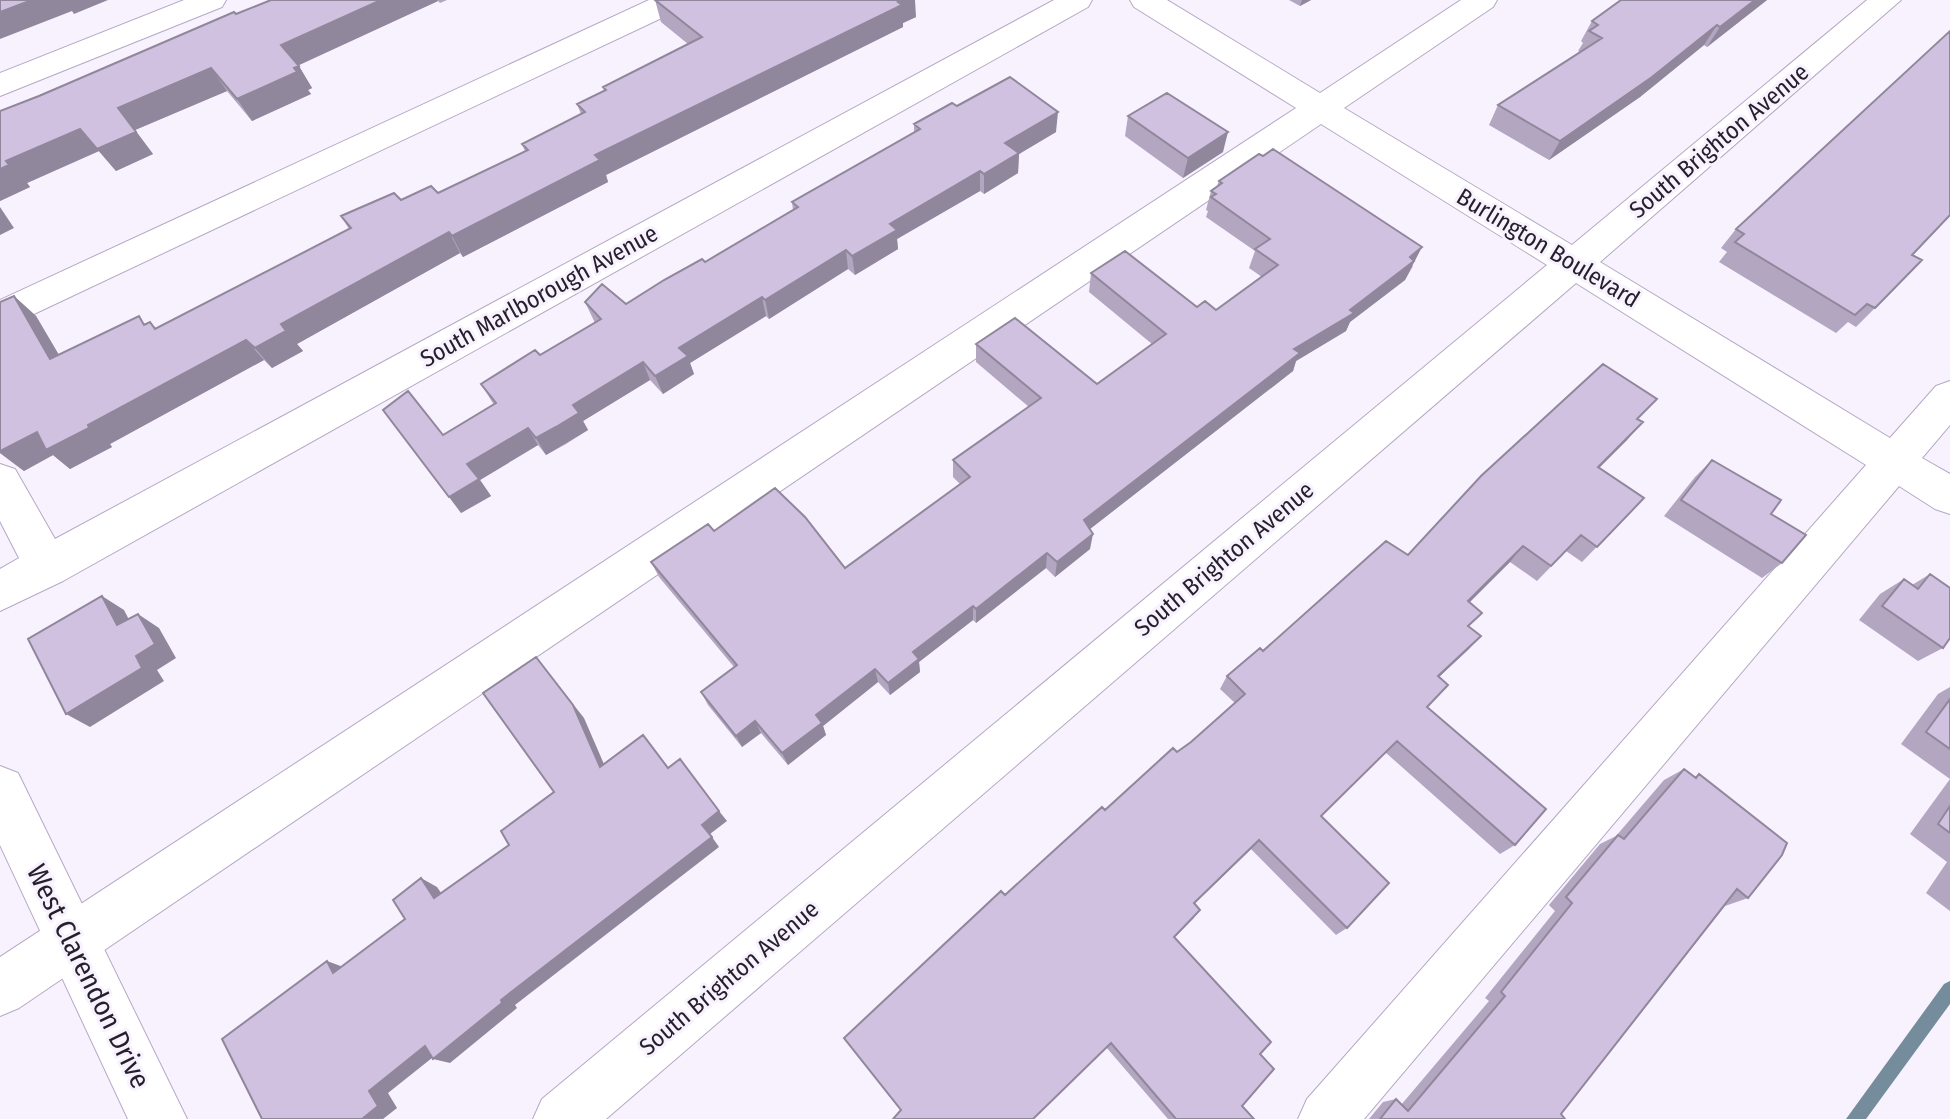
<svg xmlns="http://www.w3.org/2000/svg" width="1950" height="1119" font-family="'Fira Sans Condensed',sans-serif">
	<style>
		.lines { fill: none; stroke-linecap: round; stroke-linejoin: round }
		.stream { fill: #748c9b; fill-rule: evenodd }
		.minor-casing { stroke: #b6a8c5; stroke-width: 2 }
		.major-casing { stroke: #b6a8c5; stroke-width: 2 }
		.minor { fill: #fff; fill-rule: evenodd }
		.major { fill: #fff; fill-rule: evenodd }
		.wall { fill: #b2a6c0 }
		.shaded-wall { fill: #91879c }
		.building { fill: #cfc1df; stroke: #91879c; stroke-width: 2 }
		.labels { text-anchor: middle; stroke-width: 6; stroke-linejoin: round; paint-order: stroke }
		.street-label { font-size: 24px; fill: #241f2a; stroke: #f8f2fe }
		.near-street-label { font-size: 28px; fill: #241f2a; stroke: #f8f2fe }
	</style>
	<rect width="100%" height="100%" fill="#f8f2fe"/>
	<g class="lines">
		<!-- stream -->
		<path class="stream" d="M1950,981V1004L1866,1119H1846L1944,984Z"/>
		<!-- minor casing -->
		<g class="minor-casing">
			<path id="minor" d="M184,0H226L222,7L0,96V73Z
				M649,0H689L685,7L0,330V300Z
				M1054,0H1092L1088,7L63,581L0,611V569L19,558L0,521V464L15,469L55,539Z
				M1130,0H1167L1320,93L1461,0H1497L1493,7L1344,108L1572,245L1867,0H1901L1600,262L1890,438L1936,386L1950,381V425L1922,458L1950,474V514L1935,509L1899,486L1364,1119H1298L1307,1099L1866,465L1576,283L606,1119H533L542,1099L1547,265L1321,124L19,1008L0,1016V957L1296,108L1134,7Z"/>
		</g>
		<!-- major casing -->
		<g class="major-casing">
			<path id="major" d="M0,766L18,773L187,1119H128L0,845Z"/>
		</g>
		<!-- minor -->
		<use href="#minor" class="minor"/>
		<!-- major -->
		<use href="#major" class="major"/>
	</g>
	<!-- wall -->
	<path class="wall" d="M271,0H447L440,3L438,1L298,65L312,88L308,90L311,94L252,121L227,91L135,130L153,154L116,171L99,151L27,183L30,187L0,201V111Z
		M655,0L916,17L903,23V27L606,175L608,182L463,257L460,253L297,344L303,351L272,368L264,360L110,444L112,447L70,469L53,455L24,471L0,453V302L14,296L36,316L59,355L150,322L156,328L349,229L341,216L401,200L438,193L525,151L522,144L581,114L577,104L604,91L603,87L688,44L661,22Z
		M1289,0H1311L1300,6Z
		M1621,0H1767L1707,47L1704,45L1640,97L1549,160L1489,125L1498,105L1580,52L1578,51L1583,43L1581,41L1592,21Z
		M957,106L1056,132L1019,154L1018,173L984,194L980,191L897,239L898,249L855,275L848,269L769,319L766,316L690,363L694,374L663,394L650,380L583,421L588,430L566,444L546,455L538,445L480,480L491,496L461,513L443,435L494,405L481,384L540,355L595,323L585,302L626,304L705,262L793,210L792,202L914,133V124Z
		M1128,116L1223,152L1183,178L1125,136Z
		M1219,181L1413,266L1405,280L1350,322L1346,331L1296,361L1293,371L1090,529V549L1055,577L1046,568L976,623L973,620L919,662L920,672L890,695L878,682L823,726L826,735L788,765L761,733L742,747L708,705L701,692L734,667L659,577L651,562L714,531L845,568L960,484L953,477V460L1029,407L976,362V344L1097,384L1152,344L1089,292L1091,273L1197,307L1216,310L1262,277L1249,268L1255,251L1206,217L1208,211L1206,210L1211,191L1217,186Z
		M1736,229L1912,255L1875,308L1856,327L1848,322L1836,333L1719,262L1727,252L1721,248Z
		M1638,420L1627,440L1599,468L1644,498L1582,562L1566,551L1537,581L1510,562L1469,602V627L1481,636L1439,677L1427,707L1515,845L1500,854L1385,752L1321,817L1347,928L1336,935L1251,849L1194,904V918L1174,938L1260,1054L1242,1106L1254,1119H1168L1106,1047L901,1110L1005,895L1105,810L1191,742L1235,703L1220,689L1227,676L1263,651L1408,555Z
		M1712,460L1782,563L1762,578L1664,516L1695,477Z
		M1930,574L1943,648L1918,661L1859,620L1880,594L1904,579L1912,585Z
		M1950,687V911L1926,893L1947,862L1910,834L1950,779L1901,744L1938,694Z
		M1684,769L1694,777L1699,774L1748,898L1725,906L1561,1114L1565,1119H1369L1383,1102L1396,1099L1401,1105L1489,1001L1485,998L1555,911L1549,905L1600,844L1616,836L1664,780Z"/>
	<!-- shaded-wall -->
	<path class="shaded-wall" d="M32,0H108L74,14L72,11L0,39V12Z
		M381,0H437L438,1L295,67L281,45Z
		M903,0H915L916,17L903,23V27L606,175L608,182L463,257L452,236L595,155Z
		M1302,0H1311L1300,6Z
		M1755,0H1767L1707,47L1720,27Z
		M1717,25L1704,45L1640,97L1549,160L1560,141Z
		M299,66L312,88L308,90L311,94L252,121L237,99Z
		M211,68L227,91L135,130L153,154L116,171L97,149L118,108Z
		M1058,112L1056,132L1019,154L1018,173L984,194V174L1005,143Z
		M80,129L99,151L27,183L30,187L0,201V169L6,161Z
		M1228,132L1223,152L1183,178L1188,158Z
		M980,171V191L897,239L898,249L855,275L852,256L890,224Z
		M0,207L14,228L0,235Z
		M449,232L460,253L297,344L303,351L272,368L255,348L281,324Z
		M1422,247L1405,280L1350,322L1346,331L1296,361L1293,371L1081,536L1084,520L1294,349L1350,310Z
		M846,250L848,269L769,319L765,300Z
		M14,296L36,316L73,379L50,359Z
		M762,297L766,316L690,363L694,374L663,394L655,376L679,348Z
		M246,340L264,360L110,444L112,447L70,469L53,455L24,471L0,453V451L37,432L88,425Z
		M643,362L650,380L583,421L588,430L546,455L536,438L573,405Z
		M1643,422L1627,440L1584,483L1598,467Z
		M528,428L538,445L480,480L491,496L461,513L449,497L467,464Z
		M1093,534L1090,549L1055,577L1057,562Z
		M1523,546L1510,562L1456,616L1468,601Z
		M1047,553L1046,568L976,623V609Z
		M102,596L124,610L139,639L117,625Z
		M973,606V620L919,662L920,672L890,695L888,683L913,652Z
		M138,614L159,628L176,658L157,670L164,681L90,727L66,714L136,656Z
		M1481,636L1468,650L1426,689L1438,676Z
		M536,657L584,718L610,778L600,767Z
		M875,669L878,682L823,726L826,735L788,765L782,753L816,715Z
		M755,721L761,733L742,747L736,736Z
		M719,811L727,821L710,834L702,825Z
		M712,837L719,847L515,1005L517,1008L450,1063L433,1059L501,1000Z
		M1259,840L1251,849L1187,911L1194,903Z
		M421,878L437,887L450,906L434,898Z
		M327,961L346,968L333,973Z
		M425,1046L442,1050L388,1093L397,1108L383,1119H362L369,1091Z"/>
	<!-- building -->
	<path class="building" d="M0,0H32L0,12Z
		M271,0H381L281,45L299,66L294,68L297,72L237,99L211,68L118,108L136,132L97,149L80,129L6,161L9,165L0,169V111L39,96L234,12L236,14Z
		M655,0H903L898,2L902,5L595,155L600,160L452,236L449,232L281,324L286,331L255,348L246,340L88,425L89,428L46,450L37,432L0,451V302L14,296L50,359L139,316L144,325L150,322L155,329L351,228L341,216L394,193L401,200L431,186L438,193L528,150L522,144L585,112L577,104L606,90L603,87L702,37Z
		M1621,0H1755L1720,27L1717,25L1652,77L1560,141L1498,105L1602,38L1589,31L1598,25L1592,21Z
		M1950,31V215L1912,255L1922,260L1875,308L1867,304L1855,315L1735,242L1744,234L1736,229Z
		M1010,77L1058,112L1005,143L1019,153L984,174L980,171L890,224L897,230L852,256L846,250L765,300L762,297L679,348L688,356L655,376L643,362L573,405L579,413L556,427L536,438L528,428L467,464L479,479L449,497L383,410L408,391L443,435L496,403L481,384L535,350L540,355L601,319L585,302L602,284L626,304L664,280L702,259L705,262L798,207L792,202L920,129L914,124L952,103L957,106Z
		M1167,93L1228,132L1188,158L1128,116Z
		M1273,149L1422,247L1410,257L1414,261L1350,310L1354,313L1294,349L1300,353L1084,520L1093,534L1057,562L1047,553L976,609L973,606L913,652L919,659L888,683L875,669L816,715L822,723L782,753L755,721L736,736L701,692L737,665L651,562L708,524L714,531L775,488L805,517L845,568L970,477L953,460L1041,398L976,344L1015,318L1097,384L1166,334L1091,273L1125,251L1197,307L1205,301L1216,310L1278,265L1255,249L1270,239L1211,197L1216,194L1211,191L1222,183L1219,181L1259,154L1263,156Z
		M1603,364L1657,399L1637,419L1643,422L1598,467L1644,498L1597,547L1581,535L1551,566L1523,546L1468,601L1482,613L1468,626L1481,636L1438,676L1448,685L1427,707L1546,809L1515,845L1397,741L1321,816L1389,883L1347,928L1259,840L1194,903L1200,910L1174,937L1271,1042L1260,1054L1274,1069L1242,1106L1254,1119H1176L1111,1043L1033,1119H893L901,1110L844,1038L1001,891L1005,895L1102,807L1105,810L1173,748L1177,752L1191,742L1245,694L1227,676L1260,648L1263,651L1386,541L1408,555L1481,476Z
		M1712,460L1781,500L1771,514L1806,535L1782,563L1681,500Z
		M1930,574L1950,588V638L1943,648L1882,606L1904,579L1918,589Z
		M102,596L117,625L138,614L155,644L136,656L142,668L66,714L28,639Z
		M536,657L573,705L600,767L643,735L668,768L680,759L719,811L702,825L712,837L501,1000L502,1003L433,1059L425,1046L369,1091L378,1106L362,1119H262L222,1039L327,961L333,973L405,919L393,900L421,878L434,898L509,845L501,831L554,792L483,693Z
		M1950,699V749L1926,732Z
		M1684,769L1696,778L1699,774L1787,843L1782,855L1748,898L1737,889L1561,1114L1565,1119H1380L1396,1099L1408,1111L1505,996L1501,992L1572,903L1566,897L1618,835L1624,839Z
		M1950,806V833L1938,824Z"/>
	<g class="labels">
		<!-- street labels -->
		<g class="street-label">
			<text transform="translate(1719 141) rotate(-40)" y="8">South Brighton Avenue</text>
			<text transform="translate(1548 248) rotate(31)" y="8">Burlington Boulevard</text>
			<text transform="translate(539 296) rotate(-29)" y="8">South Marlborough Avenue</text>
			<text transform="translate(1224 559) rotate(-40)" y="8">South Brighton Avenue</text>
			<text transform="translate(729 978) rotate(-40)" y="8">South Brighton Avenue</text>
		</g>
		<!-- near-street labels -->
		<g class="near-street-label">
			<text transform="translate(89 976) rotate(64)" y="10">West Clarendon Drive</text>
		</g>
	</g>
</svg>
